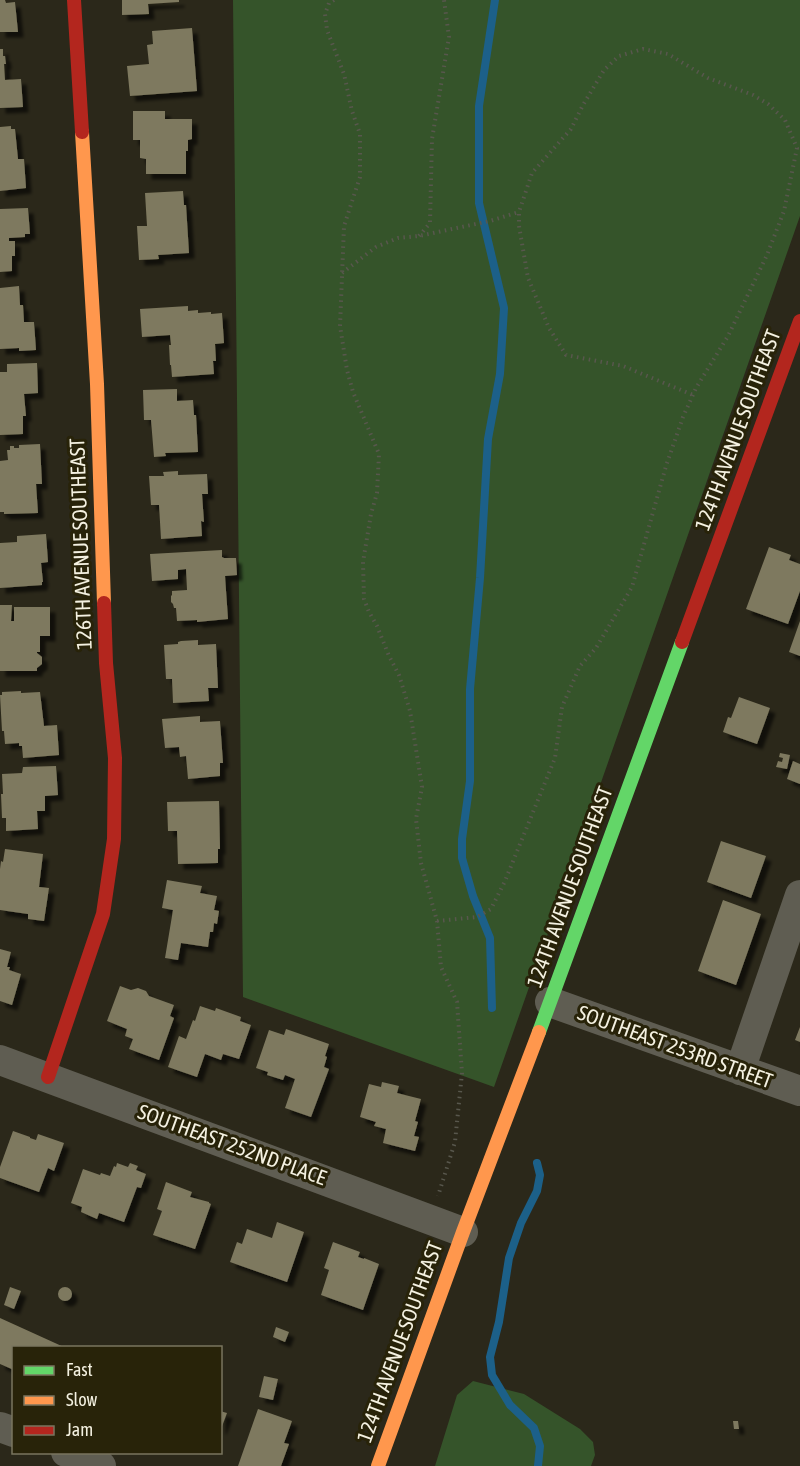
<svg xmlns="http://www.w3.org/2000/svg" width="800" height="1466" font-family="'Asap Condensed',sans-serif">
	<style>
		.green { fill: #35542a }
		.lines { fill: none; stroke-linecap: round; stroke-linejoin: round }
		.stream { stroke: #1c6089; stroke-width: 8 }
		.building { fill: #7e795f; filter: url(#shadow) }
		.path { stroke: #58574d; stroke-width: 4; stroke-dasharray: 1.5 4.5; stroke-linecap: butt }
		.street { stroke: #5f5d52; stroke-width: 30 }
		.fast { stroke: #63d668; stroke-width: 14 }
		.slow { stroke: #ff974d; stroke-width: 14 }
		.jam { stroke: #b3261e; stroke-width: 14 }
		.labels { text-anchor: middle; stroke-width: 6; stroke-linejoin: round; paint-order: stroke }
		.street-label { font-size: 21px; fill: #f4f1e1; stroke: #282309 }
	</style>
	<defs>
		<filter id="shadow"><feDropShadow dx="5.5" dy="5.5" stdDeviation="1.5" flood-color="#0009"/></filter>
	</defs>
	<rect width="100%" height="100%" fill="#2b281a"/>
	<!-- green -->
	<path class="green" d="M233,0H800V216L494,1087L243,997Z
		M473,1381L524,1394L580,1429L593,1442L595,1455L591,1466H435L457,1395Z"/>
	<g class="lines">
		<!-- stream -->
		<path class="stream" d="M492,1008L490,938L473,896L462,858V839L470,781V689L480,578L488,439L500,374L504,308L479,203V106L495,0
			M537,1163L540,1175L537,1191L521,1223L509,1258L499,1322L490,1357L492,1375L510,1405L534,1428L540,1446L538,1466"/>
	</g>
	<!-- building -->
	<path class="building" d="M0,0H5L6,3L15,2L18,32H0Z
		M122,0H179V2L148,4L149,14L122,15Z
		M192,28L197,91L130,96L127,66L149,64L147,45L153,44L152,31Z
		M0,49H3V56H5L6,64H4L5,80L21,79L23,107L0,108Z
		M133,111H165V119H192V139L188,140V151H186V174H146V159L140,158V140H133Z
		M11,126V129H15L18,159H24L26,188L0,191V127Z
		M183,191L184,205H186L189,253L158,255L159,259L139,260L137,226H147L145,193Z
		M28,208L30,234H25V237L9,238V241H15V256H12V271L0,272V209Z
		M19,286L20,305H23L24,322H34L36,350L19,351V348L0,349V288Z
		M188,306V311L198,310V313L211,312V314L222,313L224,343L215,344L216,361H213L214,374L172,377L171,365H170L169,345H171L170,335L142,337L140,309Z
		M37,363L38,393L24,394L26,416H23V434L0,435V372H7V364Z
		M177,389V401L193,400L194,415H196L198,452L165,453L166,456L154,457L151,420H144L143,390Z
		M40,444L42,484H36L38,513L4,514V512H0V461L8,460L7,450H10V446H14V448H19V445Z
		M178,471V475L207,474L208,494H202L204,522L201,521L202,536L161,539L159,505H151L149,476H164L163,472Z
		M46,534L48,562L41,563L43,582H42V585L0,588V543L17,542V536Z
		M769,547L791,555L789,560L800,564V591L788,624L746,609Z
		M222,550V557L224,558H236L237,575L225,576L228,619L197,622V620L177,621L176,608H174L173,604L171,602V596L172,595V591L187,590L186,569L178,570V579L152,581L150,554Z
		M0,605H12L11,621H14V607H50V636H40V652H37V653L42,657V664L37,668V671H0Z
		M800,621V656L789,652Z
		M198,640V645L216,644L218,688H208L209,701L173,703L172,679H166L164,645L178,644V642L181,641Z
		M21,691V693L40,692L44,726L57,725L59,755L23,758L22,746H19V743L5,744L4,731H2L0,695H2V692Z
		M739,697L770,708L757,744L723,732L728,717L731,718Z
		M200,716V722L220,721L223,763H220V776L188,779L186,756L180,757L179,747L165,748L162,719Z
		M780,753L790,755L787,769L776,767L778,761L782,762L783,758L779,757Z
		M793,761L800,764V784L787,779Z
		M56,766L58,795L45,796V811H37L38,829L6,831V818H2L1,794H3L2,774L22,773L23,767Z
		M219,801L220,849H218V863L178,864L177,831H168L167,802Z
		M721,841L766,856L751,898L707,882Z
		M5,849L43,854L39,887L49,888L44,921L28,919V914L0,910V869L1,861L3,862Z
		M167,880L202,886L200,893L217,896L214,910L219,911L217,924L214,923L213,932H210L208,947L181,943L178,960L165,958L173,910L162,908Z
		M723,900L761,914L736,985L698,971Z
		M0,949L11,952L7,967H10L9,970L21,974L12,1005L0,1001Z
		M120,986L131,990L138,988L146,991L149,996L174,1005L170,1016L174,1018L159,1060L129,1049L133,1039L125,1036L127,1029L107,1021Z
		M200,1006L215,1011L216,1008L241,1017L240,1021L251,1025L239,1059L223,1054L221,1060L205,1054L197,1077L168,1067L179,1036L186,1039L193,1020L195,1021Z
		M800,1027V1042L795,1040Z
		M286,1029L329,1044L325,1056L327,1057L324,1067L329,1069L311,1117L285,1108L295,1079L285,1075L283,1080L267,1075L268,1072L256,1068L269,1030L284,1035Z
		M382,1082L399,1086L397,1093L421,1099L415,1121L418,1122L414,1136L419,1137L415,1151L383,1143L386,1129L374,1126L376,1122L360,1117L369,1084L381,1087Z
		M13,1131L30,1137V1138L36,1140L38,1134L64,1143L54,1171L48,1168L39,1192L0,1178V1167Z
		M117,1163L128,1167L130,1163L138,1166L136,1170L146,1174L141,1188L137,1187L124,1222L99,1213L97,1219L81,1212L82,1207L71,1203L83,1169L100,1175L101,1173L110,1176L114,1166L116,1167Z
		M166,1182L192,1192L190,1197L209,1202V1203L211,1204L195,1249L153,1235L162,1211L157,1209Z
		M277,1222L304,1232L287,1282L230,1262L237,1242L242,1244L247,1229L272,1238Z
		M333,1242L360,1252L358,1257L364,1259V1258L379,1264L363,1310L321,1295L329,1270L324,1268Z
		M58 1294a7 7 0 1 1 14 0a7 7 0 1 1-14 0Z
		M10,1287L21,1291L14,1309L4,1305Z
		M0,1318L66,1348H14V1370L0,1364Z
		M276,1327L289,1332L285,1342L273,1337Z
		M264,1376L278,1379L273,1400L259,1397Z
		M258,1409L292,1421L284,1443L289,1444L281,1466H238Z
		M220,1411L227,1413L221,1429H220Z
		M733,1421H738L739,1429H734Z"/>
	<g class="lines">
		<!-- path -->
		<path class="path" d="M334,0L329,3L325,14L327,30L344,74L352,111L360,134V177L344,226L340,326L347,370L353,392L379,454L377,493L371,514L363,562L364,599L369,612L377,626L389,656L399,675L410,711L422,787L416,819L421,863L437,921L441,967L457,1002L462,1073L455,1142L438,1196
			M419,236L430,223L432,139L449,37L444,0
			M342,273L376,247L398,238L419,236L490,221L519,212
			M437,921L477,917L491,909L505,881L555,758L562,707L580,666L596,648L632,587L666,466L683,417L696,388L728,336L767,255L784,211L797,148L785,120L768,104L753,95L708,78L668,54L643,49L619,56L604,70L583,105L571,129L532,173L519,212V226L528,278L549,328L566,355L623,366L693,395"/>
		<!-- street -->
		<path class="street" d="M550,1002L800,1091
			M0,1060L463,1232
			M740,1070L800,895
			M0,1427L14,1432
			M66,1452L101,1466"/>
		<!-- fast -->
		<path class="fast" d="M539,1032L682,642"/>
		<!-- slow -->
		<path class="slow" d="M82,132L97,384L104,603
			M378,1466L463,1232L539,1032"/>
		<!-- jam -->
		<path class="jam" d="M74,0L82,132
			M682,642L800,321
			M48,1077L103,914L114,839L115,758L106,663L104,603"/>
	</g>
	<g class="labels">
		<!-- street labels -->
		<g class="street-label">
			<text transform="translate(738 430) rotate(-70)" y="7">124TH AVENUE SOUTHEAST</text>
			<text transform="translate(81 544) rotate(-92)" y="7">126TH AVENUE SOUTHEAST</text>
			<text transform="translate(570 887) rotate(-70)" y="7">124TH AVENUE SOUTHEAST</text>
			<text transform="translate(675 1047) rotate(20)" y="7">SOUTHEAST 253RD STREET</text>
			<text transform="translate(232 1145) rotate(20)" y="7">SOUTHEAST 252ND PLACE</text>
			<text transform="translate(400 1342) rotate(-70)" y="7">124TH AVENUE SOUTHEAST</text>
		</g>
	</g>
	<!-- legend -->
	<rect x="12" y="1346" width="210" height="108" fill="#282309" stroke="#7a755f" stroke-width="1.5"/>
	<rect x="24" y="1366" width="30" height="9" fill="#63d668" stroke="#7a755f" stroke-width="1.5"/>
	<text x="66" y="1376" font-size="18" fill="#f4f1e1">Fast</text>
	<rect x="24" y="1396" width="30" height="9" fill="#ff974d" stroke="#7a755f" stroke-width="1.5"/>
	<text x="66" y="1406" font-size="18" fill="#f4f1e1">Slow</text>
	<rect x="24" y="1426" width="30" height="9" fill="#b3261e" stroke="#7a755f" stroke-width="1.5"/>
	<text x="66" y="1436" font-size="18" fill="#f4f1e1">Jam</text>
</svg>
